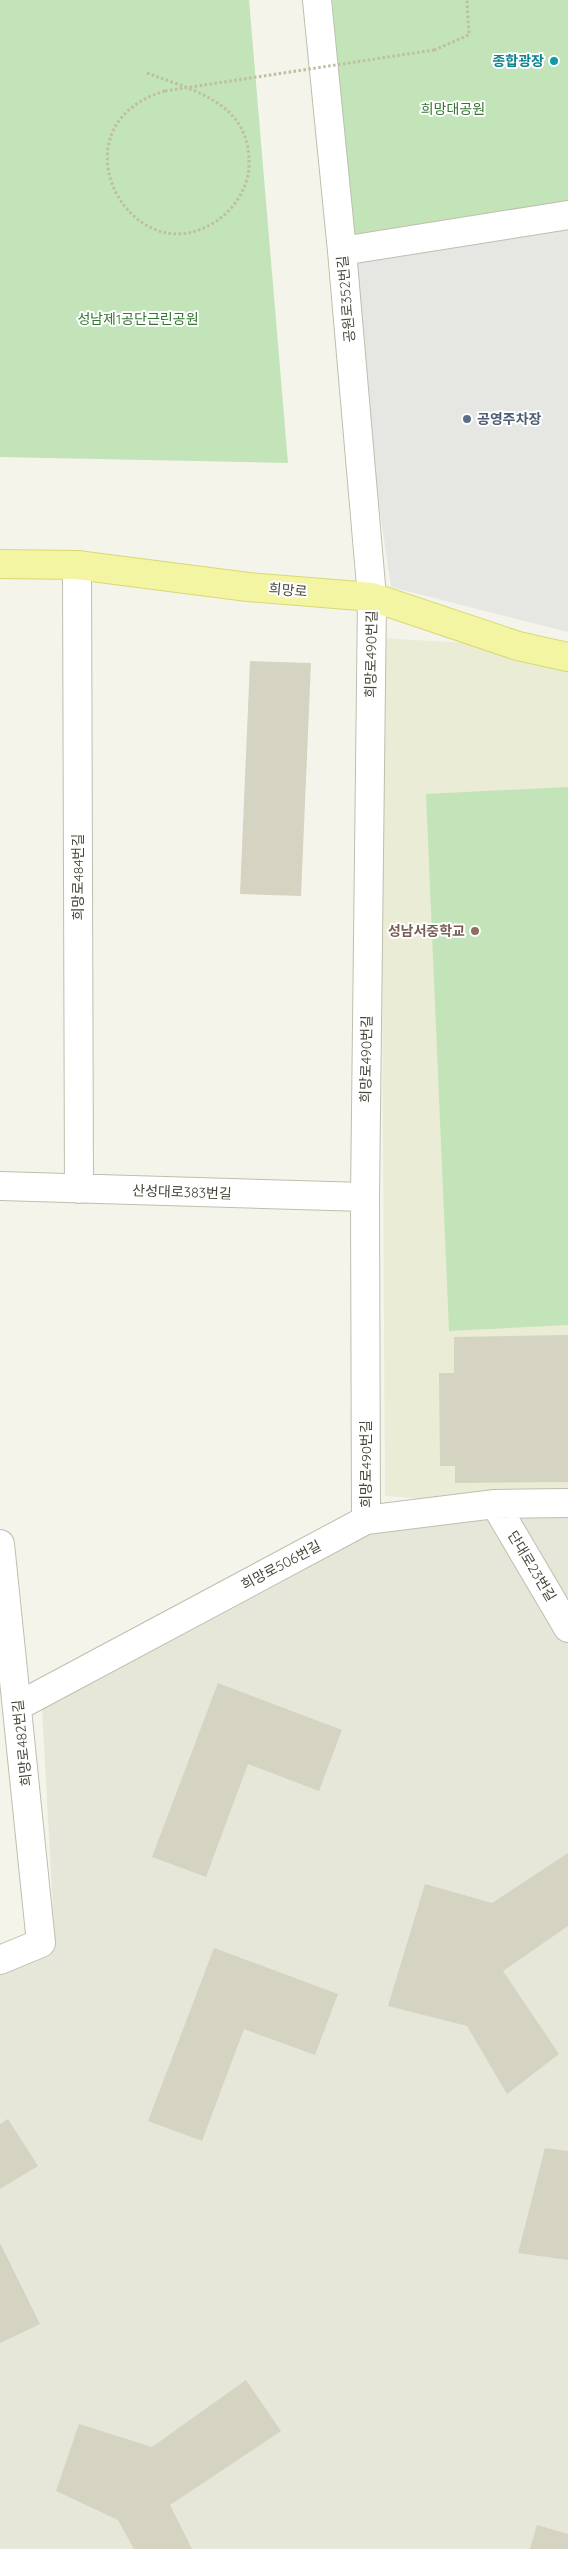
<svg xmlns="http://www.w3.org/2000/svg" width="568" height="2549" font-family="Quicksand,'Noto Sans KR',sans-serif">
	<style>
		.residential { fill: #e7e7d9 }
		.education { fill: #ebecd6 }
		.green { fill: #c2e4b8 }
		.parking { fill: #e6e6e2 }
		.building { fill: #d5d3c1 }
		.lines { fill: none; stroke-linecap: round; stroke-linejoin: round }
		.minor-casing { stroke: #bfbeae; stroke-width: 30 }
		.major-casing { stroke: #d8d973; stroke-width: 30 }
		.path { stroke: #bfbea1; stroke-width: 3; stroke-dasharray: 2.5 2.5; stroke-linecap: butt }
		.minor { stroke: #fff; stroke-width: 28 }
		.major { stroke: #f3f5a3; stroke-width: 28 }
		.path-bridge { stroke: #bfbea1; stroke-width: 3; stroke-dasharray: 2.5 2.5; stroke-linecap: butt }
		.culture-dot { fill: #0f9aa8; stroke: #fff; stroke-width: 2 }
		.service-dot { fill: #5c6f8a; stroke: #fff; stroke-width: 2 }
		.education-dot { fill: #8d6e63; stroke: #fff; stroke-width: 2 }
		.labels { text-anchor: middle; stroke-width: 4; stroke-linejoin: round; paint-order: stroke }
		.culture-label { font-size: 14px; font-weight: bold; fill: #0d838f; stroke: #fff; text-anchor: end }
		.park-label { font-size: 14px; fill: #357531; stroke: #fff }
		.street-label { font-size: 14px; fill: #484639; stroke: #fff }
		.service-label { font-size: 14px; font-weight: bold; fill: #4e5e75; stroke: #fff; text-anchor: start }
		.education-label { font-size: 14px; font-weight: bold; fill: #785e54; stroke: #fff; text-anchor: end }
	</style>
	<rect width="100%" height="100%" fill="#f4f4eb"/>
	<!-- residential -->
	<path class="residential" d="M568,1503V2549H0V1974L55,1949L42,1708L366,1520Z"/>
	<!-- education -->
	<path class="education" d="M380,638L518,646L568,661V1503L495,1504L385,1496Z"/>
	<!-- green -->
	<path class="green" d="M0,0H249L288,463L0,457Z
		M332,0H568V203L353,235Z
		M568,787V1325L449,1331L426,794Z"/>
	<!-- parking -->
	<path class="parking" d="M568,217V632L391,587L342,251Z"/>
	<!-- building -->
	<path class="building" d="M250,661L311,663L301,896L240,894Z
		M568,1335V1482L455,1483V1466H440L439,1373H454V1337Z
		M218,1683L342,1730L319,1791L248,1764L206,1877L152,1857Z
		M568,1853V1926L503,1971L559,2054L507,2094L467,2026L388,2006L425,1884L492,1903Z
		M214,1948L338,1994L315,2055L244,2029L202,2141L148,2121Z
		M8,2119L38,2166L0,2189V2124Z
		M545,2148L568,2151V2260L518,2253Z
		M0,2243L40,2324L0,2343Z
		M246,2380L281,2431L170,2505L192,2549H134L118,2520L56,2491L79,2424L152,2447Z
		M537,2525L568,2534V2549H530Z"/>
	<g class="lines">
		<!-- minor casing -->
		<g class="minor-casing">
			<path id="minor" d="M317,0L342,251L372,597L365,1197L366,1520
				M342,251L568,215
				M77,565L79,1189
				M0,1186L365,1197
				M495,1504L568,1628
				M0,1544L41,1943L0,1960
				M18,1706L366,1520L495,1504L568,1503"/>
		</g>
		<!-- major casing -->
		<g class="major-casing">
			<path id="major" d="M0,564L77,565L248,587L372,597L518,646L568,657"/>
		</g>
		<!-- path -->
		<path class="path" d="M434,50L469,35L467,0
			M147,73C195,91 252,103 249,167C248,186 237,204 223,216C136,287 45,126 165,91"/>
		<!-- minor -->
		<use href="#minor" class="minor"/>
		<!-- major -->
		<use href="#major" class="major"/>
		<!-- path-bridge -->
		<path class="path-bridge" d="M165,91L434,50"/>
	</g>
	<!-- markers -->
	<circle class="culture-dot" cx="554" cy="61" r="5"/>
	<circle class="service-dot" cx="467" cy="419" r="5"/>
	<circle class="education-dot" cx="475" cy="931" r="5"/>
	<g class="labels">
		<!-- culture labels -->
		<g class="culture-label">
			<text x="544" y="66">종합광장</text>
		</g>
		<!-- park labels -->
		<g class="park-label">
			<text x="453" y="114">희망대공원</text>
			<text x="138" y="324">성남제1공단근린공원</text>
		</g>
		<!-- street labels -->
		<g class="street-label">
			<text transform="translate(346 299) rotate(-95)" y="5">공원로352번길</text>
			<text transform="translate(288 590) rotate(5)" y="5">희망로</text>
			<text transform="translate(371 654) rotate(-89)" y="5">희망로490번길</text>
			<text transform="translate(78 877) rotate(-90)" y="5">희망로484번길</text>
			<text transform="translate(366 1059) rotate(-89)" y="5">희망로490번길</text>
			<text transform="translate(182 1192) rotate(2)" y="5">산성대로383번길</text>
			<text transform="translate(366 1464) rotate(-90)" y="5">희망로490번길</text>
			<text transform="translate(281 1565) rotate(-28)" y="5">희망로506번길</text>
			<text transform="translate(532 1566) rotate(59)" y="5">단대로23번길</text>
			<text transform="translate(22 1743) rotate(-96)" y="5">희망로482번길</text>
		</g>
		<!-- service labels -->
		<g class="service-label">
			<text x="477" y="424">공영주차장</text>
		</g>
		<!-- education labels -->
		<g class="education-label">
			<text x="465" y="936">성남서중학교</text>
		</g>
	</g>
</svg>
